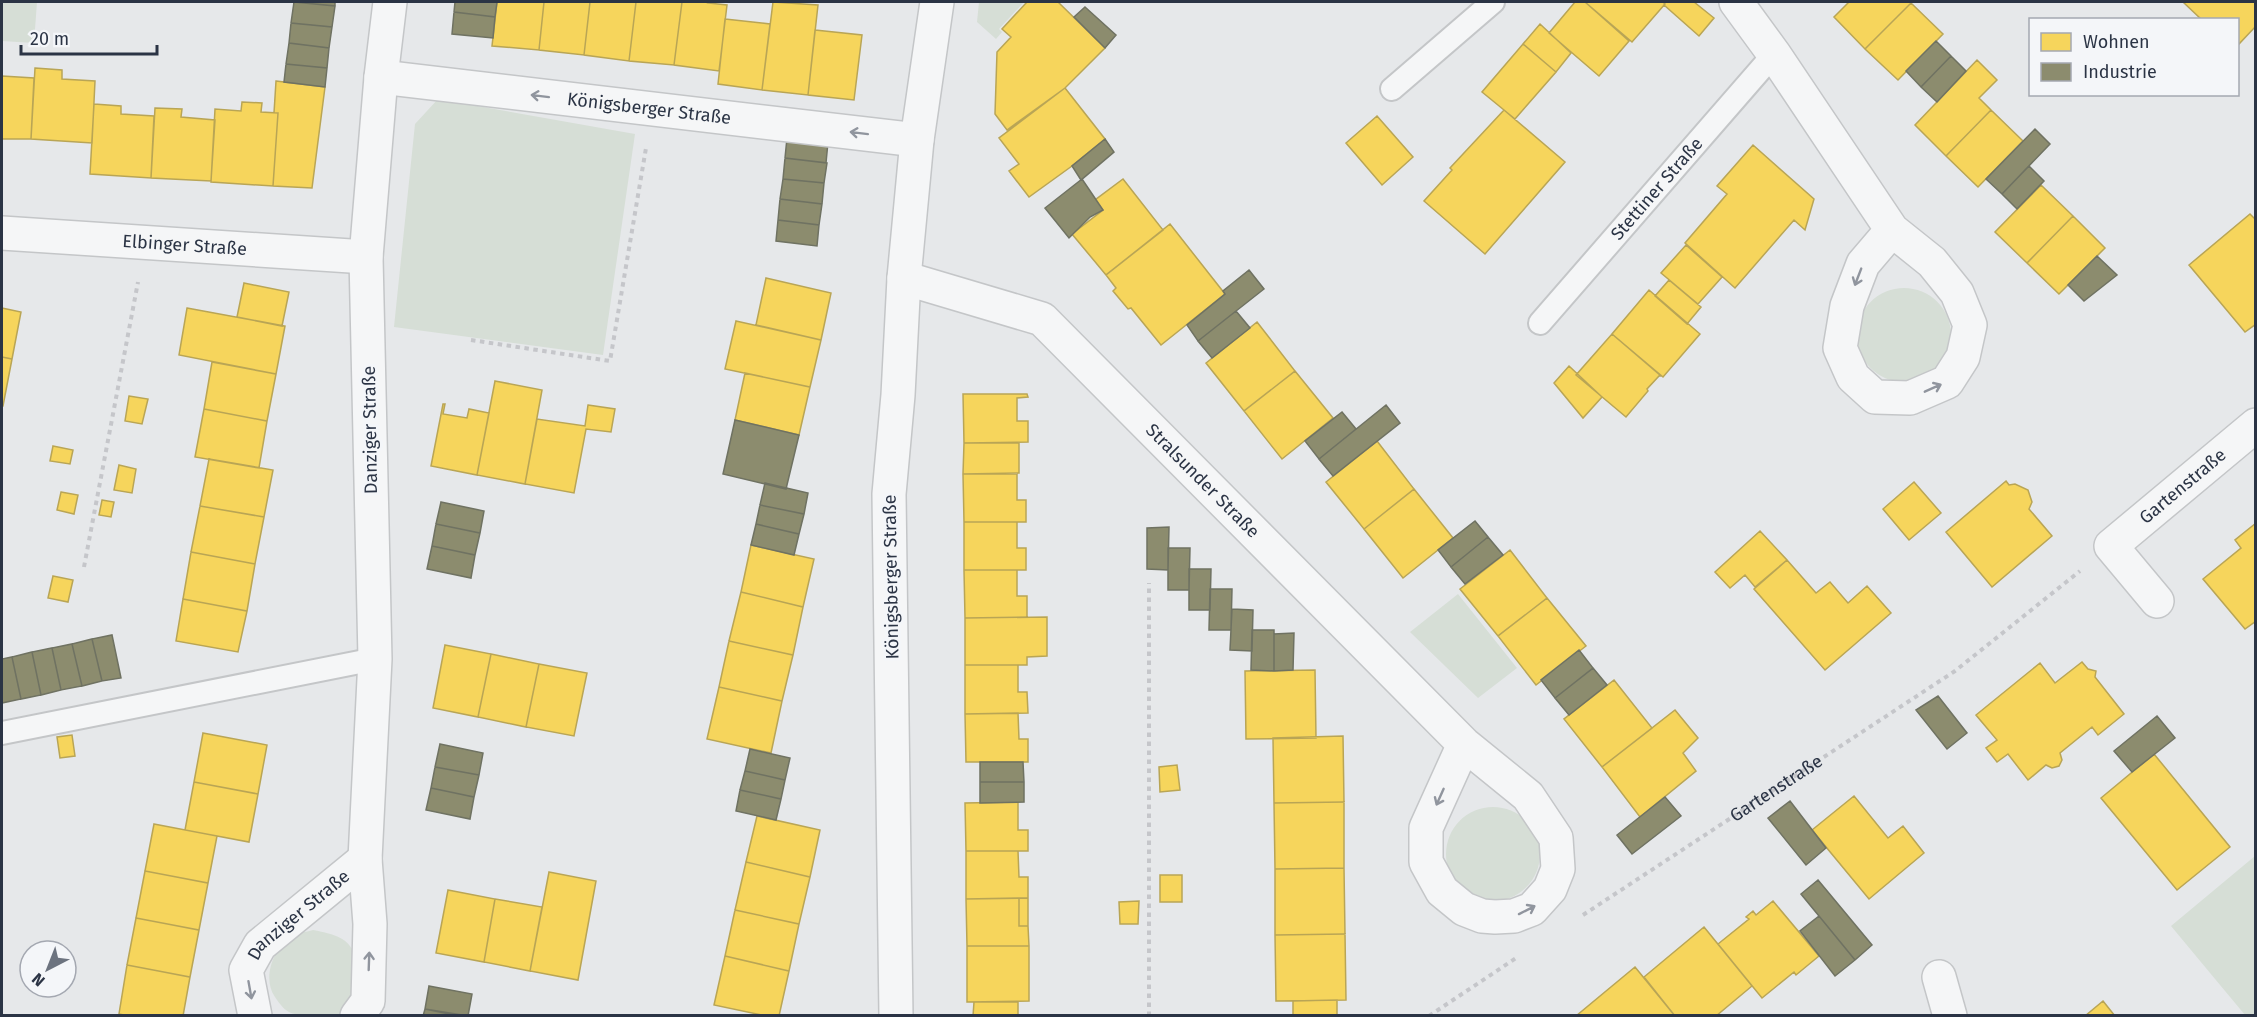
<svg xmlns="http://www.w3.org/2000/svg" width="2257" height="1017" font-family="'Fira Sans',sans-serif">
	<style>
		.green { fill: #d6ded6 }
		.homes { fill: #f6d55c; stroke: #b9a555; stroke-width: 1.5 }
		.industry { fill: #8c8c6e; stroke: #6f7262; stroke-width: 1.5 }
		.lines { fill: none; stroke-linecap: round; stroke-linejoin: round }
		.lane-casing { stroke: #c4c6c8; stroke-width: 26 }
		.street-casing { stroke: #c4c6c8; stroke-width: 36 }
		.path { stroke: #c5c6ca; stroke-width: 4; stroke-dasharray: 4.5 4.5; stroke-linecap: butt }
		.lane { stroke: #f5f6f7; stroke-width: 22 }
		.street { stroke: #f5f6f7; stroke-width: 33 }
		.oneway { stroke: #90959e }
		.labels { text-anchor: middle; stroke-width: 6; stroke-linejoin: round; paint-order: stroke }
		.street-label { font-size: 18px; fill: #2b3445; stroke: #f4f6f9 }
	</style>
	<rect width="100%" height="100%" fill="#e6e8ea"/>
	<!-- green -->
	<path class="green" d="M2,2H37L34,43L2,41Z
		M979,2H1024L999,29L1002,32L996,39L977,22Z
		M438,99L635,134L603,355L394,327L415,124Z
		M1857 335a47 47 0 1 1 94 0a47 47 0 1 1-94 0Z
		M1458,594L1517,668L1478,698L1410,632Z
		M1446 854a47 47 0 1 1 94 0a47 47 0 1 1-94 0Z
		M2255,856V1015H2245L2171,926Z
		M313,930C327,933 344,935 352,949C365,968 362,1008 336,1015C329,1017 320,1015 313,1015C292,1015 287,1015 275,997C262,979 273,948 291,937C297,933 306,932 313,930Z"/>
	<!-- homes -->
	<path class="homes" d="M497,2H544L539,50L492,46Z
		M544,2H590L584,55L539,50Z
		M590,2H636L629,61L584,55Z
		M636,2H682L674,65L629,61Z
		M682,2H709L708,3L727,5L719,71L674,65Z
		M773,2L818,5L808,95L762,90Z
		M1027,2H1058L1105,48L1065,88L1007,130L995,114L997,52L1011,37L1002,29Z
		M1575,2H1585L1629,41L1599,76L1549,33Z
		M1585,2H1663L1665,4L1632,42Z
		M1663,2H1694L1714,18L1699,36L1664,5L1665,4Z
		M1849,2H1910L1911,3L1865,49L1834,17Z
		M2183,2H2256V26L2238,45V20H2202Z
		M1911,3L1943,34L1898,80L1865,49Z
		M725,19L770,24L762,90L718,84Z
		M1540,24L1571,53L1556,72L1523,44Z
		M815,30L862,35L854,100L808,95Z
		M1523,44L1556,72L1515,119L1482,92Z
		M1977,60L1997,80L1979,98L1991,110L1946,156L1915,125Z
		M35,68L62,70V79L95,81L92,143L31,139Z
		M2,76L34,78L31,139H2Z
		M276,81L325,87L312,188L273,186L278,113H274Z
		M1065,88L1105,139L1072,166L1029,197L1009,171L1019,164L999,138Z
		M242,102L262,103L261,112L278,113L273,186L211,182L215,109L241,111Z
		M94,104L121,106V114L154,116L151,178L90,174Z
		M155,108L182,109L181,117L215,120L211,181L151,178Z
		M1504,110L1565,162L1485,254L1424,201L1452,170L1450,168Z
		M1991,110L2023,141L1978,187L1946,156Z
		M1377,116L1413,157L1382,185L1346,143Z
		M1753,145L1814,199L1805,230L1794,220L1735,288L1685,243L1727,194L1717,186Z
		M1123,179L1163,230L1106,275L1072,234L1103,210L1095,200Z
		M2041,185L2073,216L2027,263L1995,232Z
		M2250,214L2256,220V324L2245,332L2189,265Z
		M2073,216L2105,248L2059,294L2027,263Z
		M1170,224L1225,294L1161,345L1131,308L1128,309L1113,291L1116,288L1106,275Z
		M1686,245L1722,277L1698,304L1661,273Z
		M766,278L831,293L821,340L756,325Z
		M1669,280L1701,307L1687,324L1655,296Z
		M244,283L289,292L282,326L237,317Z
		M1649,290L1700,334L1663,377L1612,334Z
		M2,308L21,312L12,359L2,357Z
		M187,308L285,326L276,374L179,355Z
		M736,321L821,340L810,387L725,369Z
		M1257,322L1295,371L1244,411L1206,363Z
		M1612,334L1661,376H1659L1647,389L1648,391L1626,417L1576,375Z
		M2,357L12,359L3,406H2Z
		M212,362L276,374L267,421L204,409Z
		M1569,366L1602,397L1583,418L1554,383Z
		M1295,371L1333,418L1282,459L1244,411Z
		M745,373L810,387L799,435L735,420Z
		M495,381L542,390L525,484L477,475Z
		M963,394H1027L1028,397L1017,398V421H1028V442L964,443Z
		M129,396L148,399L142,424L125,421Z
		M443,404H445L443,414L467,418L469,409L489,413L477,475L431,466Z
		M588,405L615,409L611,432L586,429L574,493L525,484L537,419L585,426Z
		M204,409L267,421L259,468L195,457Z
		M1377,441L1414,489L1364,529L1326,482Z
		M964,443H1019V473L963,474Z
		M53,446L73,450L70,464L50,461Z
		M209,459L273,470L264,517L200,506Z
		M119,465L136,469L132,493L114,490Z
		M963,474H1017V500H1026V522H964Z
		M2006,481L2009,485L2015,484L2028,490L2032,502L2029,509L2052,536L1992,587L1946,532Z
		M1914,482L1941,513L1909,540L1883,509Z
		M1414,489L1453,538L1403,578L1364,529Z
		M61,492L78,495L74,514L57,510Z
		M102,500L114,502L111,517L99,515Z
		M200,506L264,517L255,564L191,552Z
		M964,522H1017V548H1026V570H964Z
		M2256,523V621L2245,629L2203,579L2241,548L2235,540Z
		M1760,531L1787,560L1755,587L1745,575L1730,588L1715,572Z
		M751,545L814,559L803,607L741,592Z
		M1510,550L1547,598L1498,636L1460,589Z
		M191,552L255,564L247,611L183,599Z
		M1787,560L1816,593L1830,582L1848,603L1867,586L1891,613L1825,670L1754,589Z
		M964,570H1017V596H1027V617L965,618Z
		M53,576L73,580L68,602L48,598Z
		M741,592L803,607L793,655L729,641Z
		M1547,598L1586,646L1536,685L1498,636Z
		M183,599L247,611L238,652L176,641Z
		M1047,617V656L1027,657V665H965V618Z
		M729,641L793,655L782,701L719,687Z
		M445,645L491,654L478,717L433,708Z
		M491,654L539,664L526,727L478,717Z
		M2082,662L2088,669L2096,671L2095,677L2124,714L2098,735L2092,727L2060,753L2062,760L2059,766L2052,768L2046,765L2028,780L2008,754L1997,762L1986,748L1997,740L1976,715L2040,663L2055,683Z
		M539,664L587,673L574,736L526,727Z
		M965,665H1018V692H1027L1028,713L965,714Z
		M1315,670L1316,738L1246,739L1245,671Z
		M1614,680L1652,728L1602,767L1564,719Z
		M719,687L782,701L771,753L707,739Z
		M1675,710L1698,738L1683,753L1696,771L1640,817L1602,767Z
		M1018,713L1019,739H1028V762H966L965,714Z
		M203,733L267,745L258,794L194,782Z
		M72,735L75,756L60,758L57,737Z
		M1343,736L1344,802L1274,803L1273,738Z
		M2154,754L2230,847L2177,890L2101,798Z
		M1177,765L1180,790L1160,792L1159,767Z
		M194,782L258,794L249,842L185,830Z
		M1854,796L1888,838L1903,826L1924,853L1869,899L1812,830Z
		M1018,802V830H1028V851H966L965,803Z
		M1344,802V868L1275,869L1274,803Z
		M757,816L820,830L810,877L746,862Z
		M154,824L217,836L208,883L145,871Z
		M966,851H1018L1019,877H1028V898L966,899Z
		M746,862L810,877L799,924L735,910Z
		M1344,868L1345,934L1275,935V869Z
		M145,871L208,883L199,930L136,918Z
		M549,872L596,881L578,980L530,971Z
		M1160,875H1182V902H1160Z
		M448,890L495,899L484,962L436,953Z
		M1019,898H1028V926H1019Z
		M1019,898V926H1028L1029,946H967L966,899Z
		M495,899L542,907L530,971L484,962Z
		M1139,901L1138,924H1120L1119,902Z
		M1773,901L1819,956L1796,975L1794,972L1762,998L1718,944L1749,919L1746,917L1753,911L1756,915Z
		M735,910L799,924L789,971L725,956Z
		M136,918L199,930L190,977L127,965Z
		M1704,927L1752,986L1716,1016H1675L1644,977Z
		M1345,934L1346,1000L1276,1001L1275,935Z
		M967,946H1029V1001L967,1002Z
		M725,956L789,971L779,1016H766L714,1005Z
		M127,965L190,977L183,1016H129L119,1014Z
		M1635,967L1675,1016H1576Z
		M1337,1000V1016H1293V1001Z
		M2103,1001L2115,1016H2085Z
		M974,1002H1018V1016H973Z"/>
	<!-- industry -->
	<path class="industry" d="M294,2H335V6Z
		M294,2L335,6L332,27L291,23Z
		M455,2H497L495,17L454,12Z
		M1085,7L1116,35L1105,48L1074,17Z
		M454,12L495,17L493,38L452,34Z
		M291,23L332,27L329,48L289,43Z
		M1936,41L1951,56L1921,87L1906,71Z
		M289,43L329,48L327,68L286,64Z
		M1951,56L1966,71L1937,102L1921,87Z
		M286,64L327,68L325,87L284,82Z
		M2035,129L2050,144L2002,194L1986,179Z
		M787,138L828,142L826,163L785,158Z
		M1105,139L1114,152L1081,180L1072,166Z
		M785,158L827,163L824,183L783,179Z
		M2029,166L2044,181L2017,209L2002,194Z
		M783,179L824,183L822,204L780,199Z
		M1082,179L1103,210L1090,217L1069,238L1045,208Z
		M780,199L822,204L819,225L778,220Z
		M778,220L819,225L817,246L776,241Z
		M2097,256L2117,275L2084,301L2068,285Z
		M1249,270L1264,289L1198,341L1187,325L1225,294L1223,291Z
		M1236,311L1250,328L1212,358L1198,341Z
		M1386,405L1400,423L1333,476L1319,459Z
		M1342,412L1356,429L1319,459L1305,441Z
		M735,420L799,435L786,489L723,474Z
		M765,483L808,493L804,514L760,505Z
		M441,502L484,511L480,533L436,524Z
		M760,505L804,514L799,534L756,524Z
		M1475,521L1488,537L1451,567L1438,550Z
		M436,524L480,533L475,555L432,546Z
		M756,524L799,534L794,555L751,545Z
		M1169,527L1168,570L1147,569V528Z
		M1488,537L1503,555L1465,584L1451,567Z
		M432,546L475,555L471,578L427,569Z
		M1168,548H1190L1189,590H1168Z
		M1189,569H1211L1210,610H1189Z
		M1210,589H1232L1231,630H1209Z
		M1232,609L1253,610L1252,651L1230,650Z
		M1252,630H1274V671L1251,670Z
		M1294,633L1293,670L1274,671V634Z
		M112,635L121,678L102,681L92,639Z
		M92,639L102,681L82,686L72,644Z
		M72,644L82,686L61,690L52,648Z
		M52,648L61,690L41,695L32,652Z
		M1579,650L1593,668L1555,698L1541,680Z
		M32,652L41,695L21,699L12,657Z
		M12,657L21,699L2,703V659Z
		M1593,668L1607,685L1569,715L1555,698Z
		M1938,696L1967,733L1947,749L1916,710Z
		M2157,716L2175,738L2132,772L2114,751Z
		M440,744L483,753L479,775L435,767Z
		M750,749L790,758L785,780L745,771Z
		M980,762H1023L1024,782H980Z
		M435,767L479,775L474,797L431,788Z
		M745,771L785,780L781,799L740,790Z
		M980,782H1024V802L980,803Z
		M431,788L474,797L470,819L426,810Z
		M740,790L781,799L776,820L736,811Z
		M1665,797L1681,816L1632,854L1617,835Z
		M1790,801L1826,848L1806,865L1768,818Z
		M1818,880L1872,945L1855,960L1801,894Z
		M1819,916L1855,960L1835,976L1800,931Z
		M429,986L472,994L468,1016L425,1009Z
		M425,1009L459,1016H423Z"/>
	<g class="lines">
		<!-- lane casing -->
		<g class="lane-casing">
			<g id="lane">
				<path d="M1392,89L1493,2"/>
				<path id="s2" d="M1540,323L1774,54"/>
				<path d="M2,733L375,659"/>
			</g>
		</g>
		<!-- street casing -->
		<g class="street-casing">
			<g id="street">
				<path d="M1736,2L1774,54L1892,230L1932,262L1957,293L1970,325L1963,357L1947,382L1910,398L1875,397L1853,377L1840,348L1847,306L1863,264L1892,230"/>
				<path id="s3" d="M381,77L917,140"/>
				<path id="s4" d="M2,233L366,257"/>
				<path id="s5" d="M904,278L1042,319L1464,744L1528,796L1556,838L1558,869L1550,889L1532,909L1514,916L1495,917L1482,916L1464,909L1442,891L1426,862V828L1464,744"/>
				<path id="s6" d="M2157,601L2111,546L2256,425"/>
				<path d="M1939,977L1950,1016"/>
				<path id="s7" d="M255,1016L246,970L260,945L365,859"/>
				<path d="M357,1016L368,1001L370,924L365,859L375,659L366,257L381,77L390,2"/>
				<path d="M896,1016L889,494L898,395L904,278L917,140L937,2"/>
			</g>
		</g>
		<!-- path -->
		<g class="path">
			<path d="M471,340L610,361L646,148"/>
			<path d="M84,567L138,282"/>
			<path id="s1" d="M1583,915L1955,671L2080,571"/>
			<path d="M1149,1016V583"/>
			<path d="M1429,1016L1516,958"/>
		</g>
		<!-- lane -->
		<use href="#lane" class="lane"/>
		<!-- street -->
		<use href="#street" class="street"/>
	</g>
	<!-- one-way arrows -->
	<defs><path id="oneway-shaft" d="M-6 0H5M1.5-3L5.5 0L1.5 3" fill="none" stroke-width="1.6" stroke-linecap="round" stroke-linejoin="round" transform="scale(1.5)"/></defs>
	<g class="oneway">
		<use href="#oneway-shaft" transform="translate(540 96) rotate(-173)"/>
		<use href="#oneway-shaft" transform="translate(859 133) rotate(-173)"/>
		<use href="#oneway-shaft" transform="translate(1858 277) rotate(111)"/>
		<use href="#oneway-shaft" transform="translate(1933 388) rotate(-24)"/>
		<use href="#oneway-shaft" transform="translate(1440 797) rotate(114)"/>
		<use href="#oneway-shaft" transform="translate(1527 910) rotate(-27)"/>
		<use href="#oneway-shaft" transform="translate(369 961) rotate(-88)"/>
		<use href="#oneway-shaft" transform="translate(250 990) rotate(80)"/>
	</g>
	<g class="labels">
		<!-- street labels -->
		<g class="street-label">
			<text dy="6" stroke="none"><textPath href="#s3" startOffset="270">Königsberger Straße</textPath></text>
			<text dy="6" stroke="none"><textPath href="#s2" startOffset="178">Stettiner Straße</textPath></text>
			<text dy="6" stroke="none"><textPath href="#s4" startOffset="183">Elbinger Straße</textPath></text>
			<text transform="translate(370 430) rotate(-91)" y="6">Danziger Straße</text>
			<text dy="6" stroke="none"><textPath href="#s5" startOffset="372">Stralsunder Straße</textPath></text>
			<text dy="6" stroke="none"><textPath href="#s6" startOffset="165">Gartenstraße</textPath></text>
			<text transform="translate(891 577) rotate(-91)" y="6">Königsberger Straße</text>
			<text dy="6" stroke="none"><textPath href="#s1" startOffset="231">Gartenstraße</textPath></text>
			<text dy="6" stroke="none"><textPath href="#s7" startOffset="124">Danziger Straße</textPath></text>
		</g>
	</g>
	<!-- border -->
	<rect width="2257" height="1017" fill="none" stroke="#2b3445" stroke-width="6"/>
	<!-- legend -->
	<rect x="2029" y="18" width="210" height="78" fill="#f4f6f9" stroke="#a4a8b1" stroke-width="1.5"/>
	<rect x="2041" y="33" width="30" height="18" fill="#f6d55c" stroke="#a4a8b1" stroke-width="1.5"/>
	<text x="2083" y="48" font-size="18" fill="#2b3445">Wohnen</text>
	<rect x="2041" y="63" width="30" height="18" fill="#8c8c6e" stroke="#a4a8b1" stroke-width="1.5"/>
	<text x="2083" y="78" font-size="18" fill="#2b3445">Industrie</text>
	<!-- north arrow -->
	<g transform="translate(48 969) rotate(222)"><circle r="28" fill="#f4f6f9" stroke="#a4a8b1" stroke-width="1.5"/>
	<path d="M0-4.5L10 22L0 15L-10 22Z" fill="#6c737f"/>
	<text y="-9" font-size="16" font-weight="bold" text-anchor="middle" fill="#2b3445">N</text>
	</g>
	<!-- scale -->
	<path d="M21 45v9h136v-9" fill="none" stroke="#2b3445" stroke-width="3"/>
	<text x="30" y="45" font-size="18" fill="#2b3445" stroke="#f4f6f9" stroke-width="4.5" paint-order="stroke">20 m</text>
</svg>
